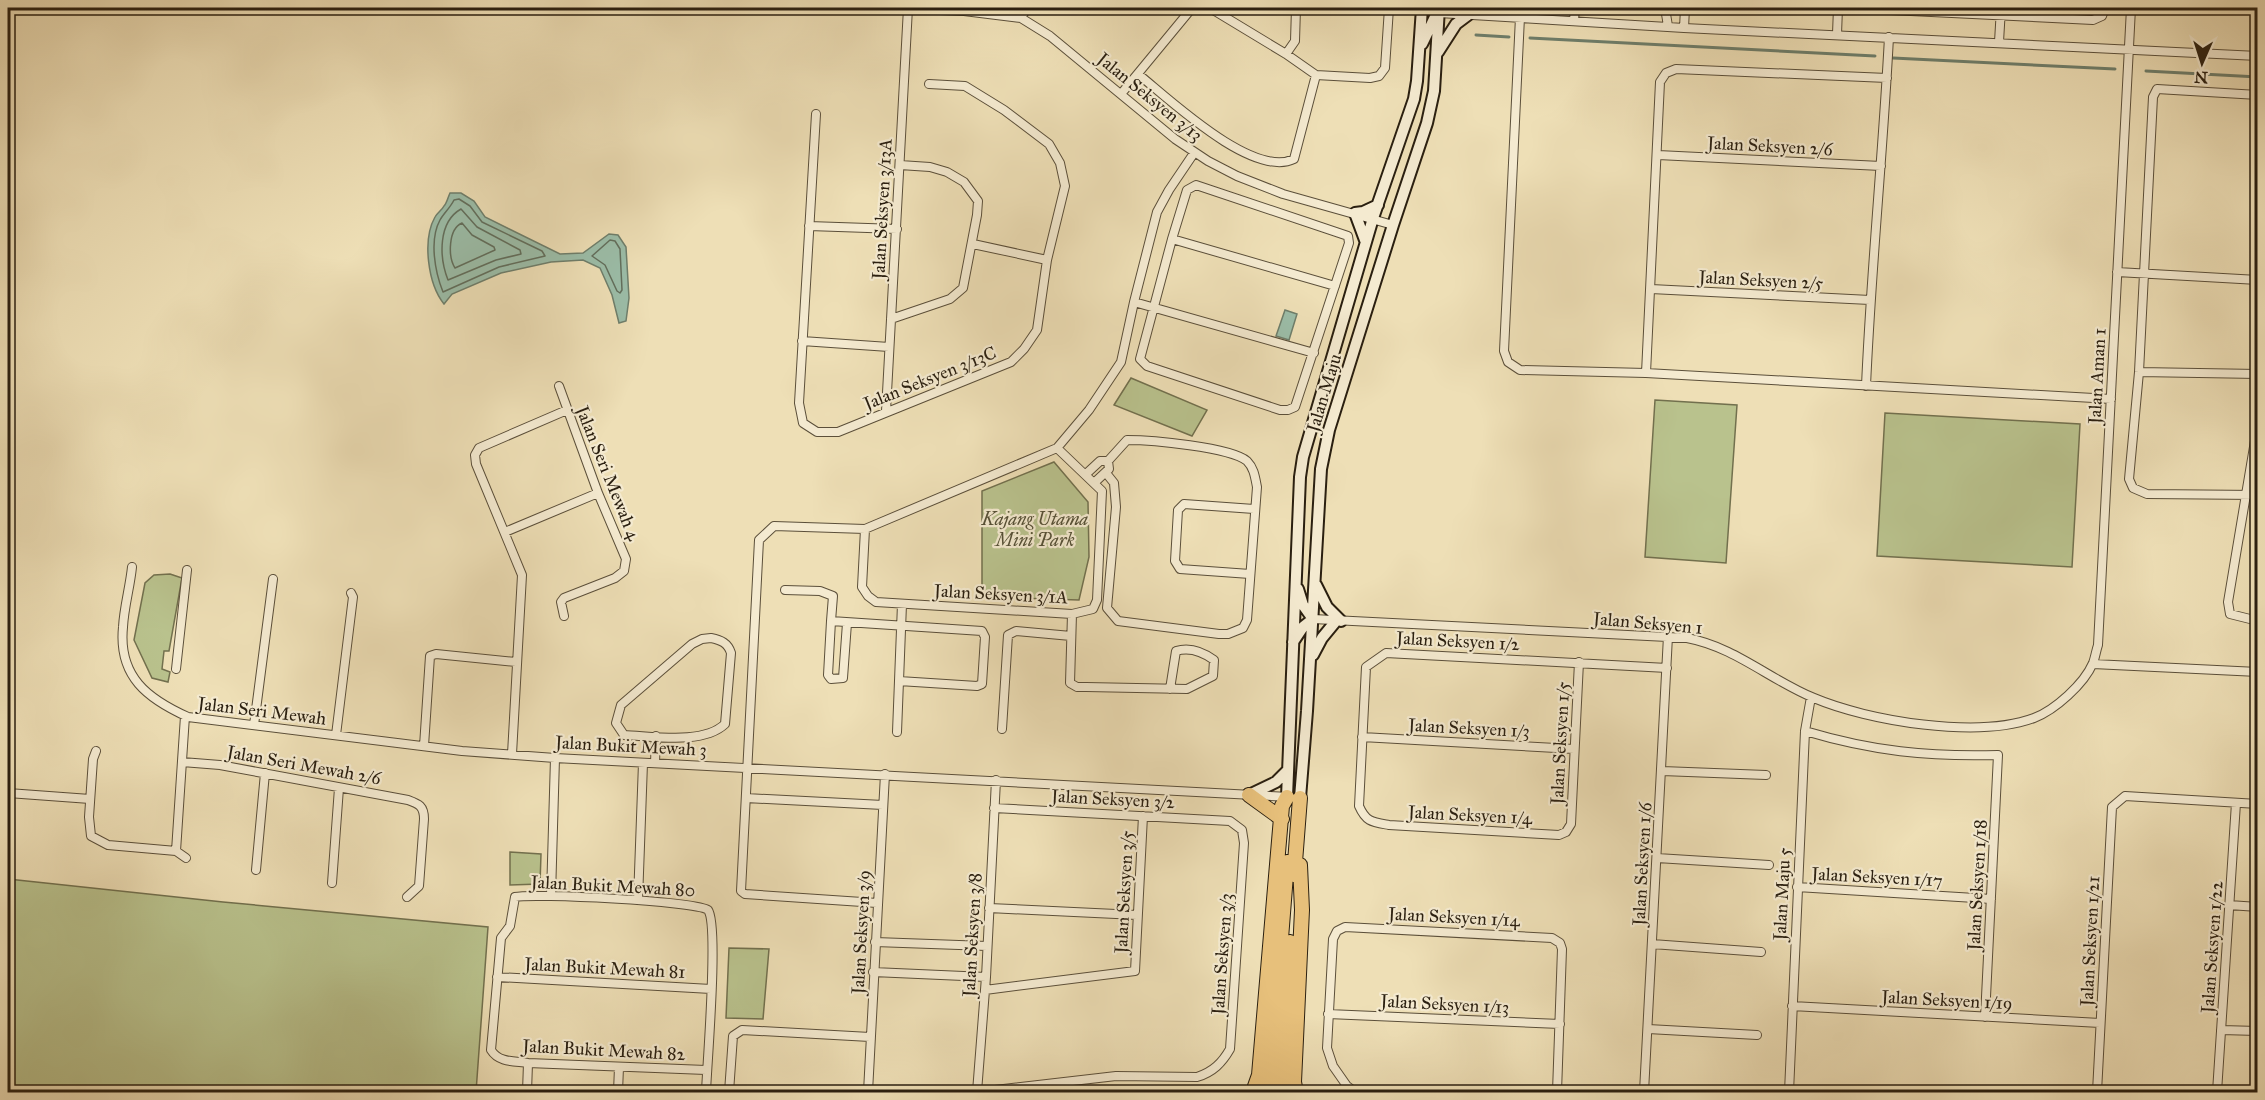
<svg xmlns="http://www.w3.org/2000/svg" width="2265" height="1100" font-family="'IM FELL Great Primer',serif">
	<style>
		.green { fill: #b9c28d; stroke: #72704e; stroke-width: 1.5 }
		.water { fill: #9bbda8; stroke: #6e7e6b; stroke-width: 1.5 }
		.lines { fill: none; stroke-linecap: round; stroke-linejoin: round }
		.shore { stroke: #626e5c; stroke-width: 1.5 }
		.stream { stroke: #6e7e6b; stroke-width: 3 }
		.street-casing { stroke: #5b4f3a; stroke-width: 10 }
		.secondary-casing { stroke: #2a1f10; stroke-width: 14 }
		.highway-casing { stroke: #2a1f10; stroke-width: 16 }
		.street { stroke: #f4ead0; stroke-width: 8 }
		.secondary { stroke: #f4ead0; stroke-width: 10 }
		.highway { stroke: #e7c07b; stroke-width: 14 }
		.labels { text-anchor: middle; stroke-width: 4.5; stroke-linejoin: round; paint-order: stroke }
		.street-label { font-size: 18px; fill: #2a1f10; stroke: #f4ead0 }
		.park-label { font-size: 18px; font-style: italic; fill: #555036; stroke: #f4ead0 }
	</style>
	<rect width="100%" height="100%" fill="#eedfb6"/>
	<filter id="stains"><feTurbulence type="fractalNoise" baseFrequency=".00333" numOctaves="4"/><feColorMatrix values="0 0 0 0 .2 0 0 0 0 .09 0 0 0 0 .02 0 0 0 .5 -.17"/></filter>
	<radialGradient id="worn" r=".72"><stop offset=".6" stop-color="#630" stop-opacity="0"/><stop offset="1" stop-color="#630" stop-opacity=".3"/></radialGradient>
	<!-- green -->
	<path class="green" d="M1131,378L1207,410L1192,436L1114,405Z
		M1655,400L1737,405L1726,563L1645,557Z
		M1885,413L2080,424L2072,567L1877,556Z
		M1054,462L1088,502L1089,557L1079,600L982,597V491Z
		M170,574L182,578L169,651H164L162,669L170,672L168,682L152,678L134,640L145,583L154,575Z
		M510,852L541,854L540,884L510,885Z
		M8,879L223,902L488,927L476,1092H8Z
		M729,948L769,949L763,1019L726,1018Z"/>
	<!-- water -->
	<path class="water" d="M450,193H461L474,201L485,217L560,254L583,253L609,234L618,235L626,247L629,298L626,321L619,323L612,295L600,268L583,260L551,262L501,273L452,294L444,304C428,284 422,240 435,217C437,213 442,210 444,206C447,203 448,197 450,193Z
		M1285,310L1297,314L1289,340L1276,336Z"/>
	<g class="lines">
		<!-- shore -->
		<path class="shore" d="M459,199L470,206L482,222L542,251L545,256L499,267L443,292C435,272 429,240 440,220C444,213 450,208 454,200Z
			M461,209L477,227L520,250L521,254L496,260L448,280C439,257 438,222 461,209Z
			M462,223L472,235L494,247L495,250L455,268C448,257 448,229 462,223Z
			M610,240L615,241L620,249L622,290L620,293L617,291L605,265L592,256Z"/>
		<!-- stream -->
		<path class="stream" d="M1476,35L1509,37
			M1530,38L1875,56
			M1893,58L2115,69
			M2146,71L2258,77"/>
		<!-- street casing -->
		<g class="street-casing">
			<path id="street" d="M890,8L964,11L1021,18L1050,36L1175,139L1208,161L1237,176L1283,194L1393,225
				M1210,8L1286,54L1316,75L1370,78L1379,76L1385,68L1389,8
				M1665,8L1668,26
				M1849,8L2093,20L2102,16L2105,8
				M1439,13L1684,28L2258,56
				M1520,17L1504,351L1508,362L1520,370L1646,373L2111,399
				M1021,18L1027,8
				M1574,20L1575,8
				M1684,28L1685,8
				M1837,34L1838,8
				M1999,42L2001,8
				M1286,54L1295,41L1296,8
				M1138,74C1169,99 1253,179 1294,159L1316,75
				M1121,94L1192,8
				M2258,95L2157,89L2153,97L2139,372L2129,479L2133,488L2147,494L2258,495
				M816,114L799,403L803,423L817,432H838L1011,362L1024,349L1037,330L1047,260L1065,186L1060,163L1049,144L1004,110L965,86L929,84
				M1658,155L1881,166
				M809,226L897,229
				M1172,239L1187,190L1196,185L1348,236L1349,243L1295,407L1288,410H1280L1147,366L1140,359L1172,239L1335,286
				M973,244L1047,260
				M2117,272L2258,280
				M1651,289L1870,300
				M1134,302L1314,353
				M891,319L950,299L963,288L977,215L978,201L964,182L947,172L930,167L900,165
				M802,341L889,347
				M2139,372L2258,374
				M1646,373L1660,82L1666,73L1676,69L1887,78
				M559,386L598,493L626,559L624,571L615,578L564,598L561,602L564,616
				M1866,386C1871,270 1883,153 1889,37
				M886,411L908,8
				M2258,423L2228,602L2230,614L2258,621
				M1086,474L1100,461H1108L1127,440C1151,440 1230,447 1247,461C1254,468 1255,477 1257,487L1247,620L1243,628L1228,634H1219L1118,621L1107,608L1116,507L1114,483L1106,473
				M1094,483L1109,469L1108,461
				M865,529L862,587L868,596L876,602L1072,614L1093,609L1097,600L1102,491L1057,448
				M505,532L598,493
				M132,567C130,587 124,607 123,627C118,677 148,699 188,717L462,751L555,758L1289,797
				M1250,574L1180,569L1175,561L1178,510L1184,504L1254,509
				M785,590L820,591L833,596L831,621L982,631L985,637L982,684L977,686L899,681
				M1072,614L1070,683L1077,687H1086L1187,689L1213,676L1214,660C1203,652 1189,647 1176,651L1170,689
				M1313,619L1687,638C1735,647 1770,680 1814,698C1868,721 1978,739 2034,718C2055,710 2084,684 2093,663C2095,658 2096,651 2098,645L2131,8
				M831,621L828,675L831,679L843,678L847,623
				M711,638C721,640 728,643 731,653L725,724C703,745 653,736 624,735L616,723L621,705L692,644L702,639Z
				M1579,662L1571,824L1566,832L1559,835L1389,825C1372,822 1366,822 1359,806L1366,667L1386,653L1667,668
				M2093,664L2258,672
				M176,669L187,570
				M185,716L176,851L186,858
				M254,725L273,579
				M1002,729L1008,635L1016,631L1071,636
				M1805,731C1872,751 1928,757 1998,755L1985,1017
				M897,732L902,604
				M336,735L353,597L351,593
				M1362,737L1574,749
				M424,746L430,656L436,654L516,662
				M96,751L93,759L89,817L91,836L108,845L176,851
				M512,754L522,575L476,464L475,455L479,448L567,410
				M182,762L220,765L408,800C419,804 424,806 424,819L419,886L407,897
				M655,763L656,736
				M1662,771L1766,775
				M8,793L90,799
				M746,798L883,805
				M1657,858L1769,865
				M256,870L265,773
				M332,883L339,788
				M1797,887L1991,899
				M551,896L555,758
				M638,900L643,763
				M877,903L745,894L741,891L759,540L774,526L865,529L1057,448L1089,410L1121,362L1134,302L1157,212L1169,190L1194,153
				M2229,905L2258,907
				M989,908L1137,915
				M875,942L987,946
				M1652,944L1761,952
				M873,972L986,977
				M497,977L711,989
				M985,990L1135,971L1143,816
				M1792,1006L2100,1023
				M1328,1014L1560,1024
				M1648,1029L1757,1035
				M2221,1030L2258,1031
				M527,1092L528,1063
				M618,1092L619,1067
				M706,1092C707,1064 719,925 708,910C695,901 533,893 515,897L510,926L501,938L491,1050C499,1063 515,1061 528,1063L706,1070
				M729,1092L733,1036L742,1030L870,1037
				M868,1092L885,774
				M977,1092L986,977L996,780
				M978,1092L1116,1076L1197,1077C1213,1072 1222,1063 1230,1049L1244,843L1242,830L1230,821L994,808
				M1355,1092L1347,1086L1333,1066L1327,1048L1333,939L1337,931L1345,927L1552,938L1560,943L1562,949L1557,1092
				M1644,1092L1668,636
				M1789,1092L1805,731L1811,697
				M2097,1092L2112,807L2125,796L2258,804
				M2217,1092L2236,803"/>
		</g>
		<!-- secondary casing -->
		<g class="secondary-casing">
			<path id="secondary" d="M1422,44L1435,17L1439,14
				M1438,52L1456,24L1468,15
				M1365,240L1355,213L1363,212L1378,205
				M1316,585L1327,607L1341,621
				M1293,642L1303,627L1313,619L1303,605L1298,589
				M1313,655L1322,638L1336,621
				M1249,795L1276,782L1288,770
				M1287,797L1300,477L1303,457L1373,218L1414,99L1417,81L1422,8
				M1300,798L1307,711L1321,469L1329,430L1393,225L1427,123L1434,91L1439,8"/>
		</g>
		<!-- highway casing -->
		<g class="highway-casing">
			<path id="highway" d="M1249,795L1282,819
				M1294,875L1300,798
				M1253,1092L1259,1075L1282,806L1287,797
				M1269,1092L1287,862
				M1281,1092L1290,942
				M1296,1092L1294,1082L1302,910L1300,865"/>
		</g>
		<!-- street -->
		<use href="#street" class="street"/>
		<!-- secondary -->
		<use href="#secondary" class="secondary"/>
		<!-- highway -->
		<use href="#highway" class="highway"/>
	</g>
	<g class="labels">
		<!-- street labels -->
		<g class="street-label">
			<text transform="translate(1150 97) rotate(39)" y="6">Jalan Seksyen 3/13</text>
			<text transform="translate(1770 146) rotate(3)" y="6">Jalan Seksyen 2/6</text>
			<text transform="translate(882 209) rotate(-87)" y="6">Jalan Seksyen 3/13A</text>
			<text transform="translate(1761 280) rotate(3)" y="6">Jalan Seksyen 2/5</text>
			<text transform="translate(2097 376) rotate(-87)" y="6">Jalan Aman 1</text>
			<text transform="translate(930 378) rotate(-22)" y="6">Jalan Seksyen 3/13C</text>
			<text transform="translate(1324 393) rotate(-73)" y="6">Jalan Maju</text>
			<text transform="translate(608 473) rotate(68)" y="6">Jalan Seri Mewah 4</text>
			<text transform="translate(1001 594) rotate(3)" y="6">Jalan Seksyen 3/1A</text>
			<text transform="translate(1648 623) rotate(5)" y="6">Jalan Seksyen 1</text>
			<text transform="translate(1458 641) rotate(3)" y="6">Jalan Seksyen 1/2</text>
			<text transform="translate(262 711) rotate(7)" y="6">Jalan Seri Mewah</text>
			<text transform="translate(1469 728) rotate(3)" y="6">Jalan Seksyen 1/3</text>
			<text transform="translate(1560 743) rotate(-87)" y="6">Jalan Seksyen 1/5</text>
			<text transform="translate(631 746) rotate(3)" y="6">Jalan Bukit Mewah 3</text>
			<text transform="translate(304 765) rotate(10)" y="6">Jalan Seri Mewah 2/6</text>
			<text transform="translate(1113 799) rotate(3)" y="6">Jalan Seksyen 3/2</text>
			<text transform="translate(1470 815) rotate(3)" y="6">Jalan Seksyen 1/4</text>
			<text transform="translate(1642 864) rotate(-87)" y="6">Jalan Seksyen 1/6</text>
			<text transform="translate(1877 877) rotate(3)" y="6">Jalan Seksyen 1/17</text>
			<text transform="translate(1977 885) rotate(-87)" y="6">Jalan Seksyen 1/18</text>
			<text transform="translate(613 886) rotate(3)" y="6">Jalan Bukit Mewah 80</text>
			<text transform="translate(1124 892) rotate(-87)" y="6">Jalan Seksyen 3/5</text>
			<text transform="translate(1782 894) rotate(-87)" y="6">Jalan Maju 5</text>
			<text transform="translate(1454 917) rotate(3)" y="6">Jalan Seksyen 1/14</text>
			<text transform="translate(861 932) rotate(-87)" y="6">Jalan Seksyen 3/9</text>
			<text transform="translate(972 935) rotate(-87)" y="6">Jalan Seksyen 3/8</text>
			<text transform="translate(2090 941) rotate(-87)" y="6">Jalan Seksyen 1/21</text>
			<text transform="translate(2212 947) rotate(-86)" y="6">Jalan Seksyen 1/22</text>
			<text transform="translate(1222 954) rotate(-86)" y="6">Jalan Seksyen 3/3</text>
			<text transform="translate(605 968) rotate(3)" y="6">Jalan Bukit Mewah 81</text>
			<text transform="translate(1947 1000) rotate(3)" y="6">Jalan Seksyen 1/19</text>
			<text transform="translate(1445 1004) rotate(3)" y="6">Jalan Seksyen 1/13</text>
			<text transform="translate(604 1050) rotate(3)" y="6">Jalan Bukit Mewah 82</text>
		</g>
		<!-- park labels -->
		<g class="park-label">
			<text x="1035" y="525">Kajang Utama<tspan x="1035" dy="21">Mini Park</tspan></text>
		</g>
	</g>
	<!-- margin -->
	<rect width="2265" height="1100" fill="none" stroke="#eedfb6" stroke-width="30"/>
	<rect x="9" y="9" width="2247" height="1082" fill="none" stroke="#2a1f10" stroke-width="3"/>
	<rect x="15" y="15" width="2235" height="1070" fill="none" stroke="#2a1f10" stroke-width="1.5"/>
	<!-- north arrow -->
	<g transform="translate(2202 63) rotate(183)" stroke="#f4ead0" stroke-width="4.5" paint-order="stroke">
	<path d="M0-4.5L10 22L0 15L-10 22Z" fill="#2a1f10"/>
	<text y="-9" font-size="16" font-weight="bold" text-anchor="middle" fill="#2a1f10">N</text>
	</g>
	<rect width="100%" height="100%" filter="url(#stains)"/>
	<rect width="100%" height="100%" fill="url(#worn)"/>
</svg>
